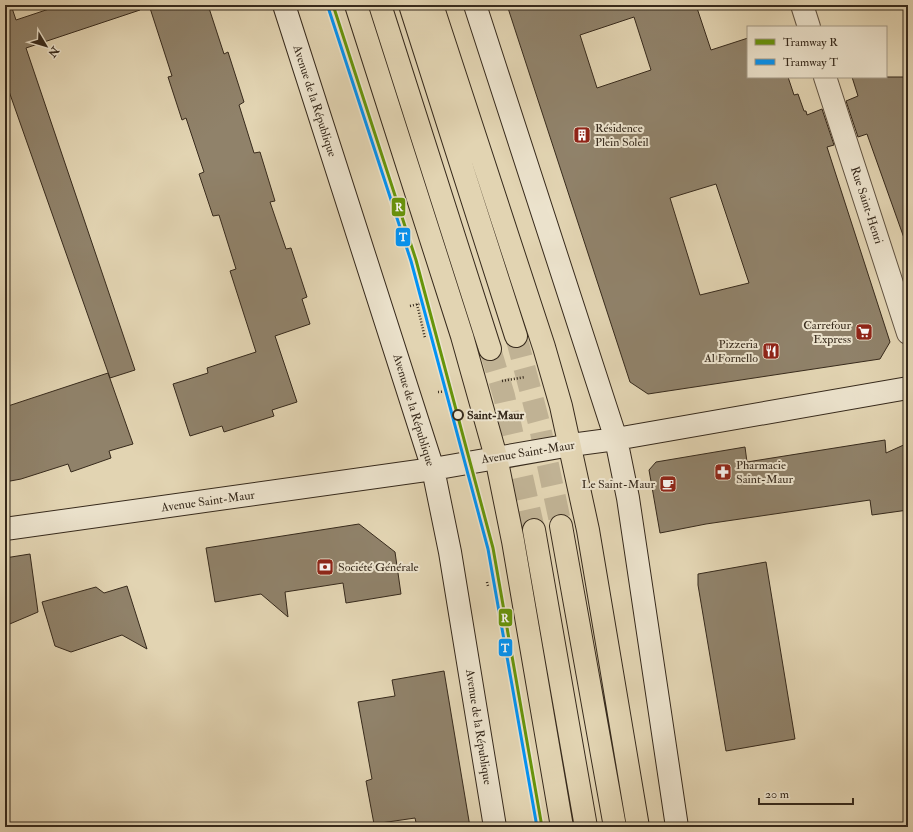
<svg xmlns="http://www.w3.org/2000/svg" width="913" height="832" font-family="'IM FELL Double Pica',serif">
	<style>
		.building { fill: #90826a; stroke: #372a1c; fill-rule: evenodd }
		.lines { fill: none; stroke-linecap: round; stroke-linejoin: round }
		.primary-tunnel { stroke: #c0b294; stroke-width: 22; stroke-dasharray: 22 11; stroke-linecap: butt }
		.street-casing { stroke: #625442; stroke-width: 24 }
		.secondary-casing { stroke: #372a1c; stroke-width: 24 }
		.primary-casing { stroke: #372a1c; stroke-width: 24 }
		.path { stroke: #372a1c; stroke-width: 2.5; stroke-dasharray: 1 2; stroke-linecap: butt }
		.street { stroke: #ece3cd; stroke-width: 22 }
		.secondary { stroke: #ece3cd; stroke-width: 22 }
		.primary { stroke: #e2d4b2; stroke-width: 22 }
		.tram-1-casing { stroke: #ece3cd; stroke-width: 6 }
		.tram-2-casing { stroke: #ece3cd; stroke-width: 6 }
		.tram-1 { stroke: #67950a; stroke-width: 3 }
		.tram-2 { stroke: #0393f4; stroke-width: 3 }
		.stop-dot { fill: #ece3cd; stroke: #372a1c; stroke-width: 2 }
		.labels { text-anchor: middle; stroke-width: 4; stroke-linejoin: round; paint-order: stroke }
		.street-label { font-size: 12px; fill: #372a1c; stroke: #ece3cd }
		.poi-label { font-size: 12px; fill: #372a1c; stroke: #ece3cd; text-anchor: start }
		.stop-label { font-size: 12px; font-weight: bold; fill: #372a1c; stroke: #ece3cd; text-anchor: start }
		.line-badge { stroke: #ece3cd; stroke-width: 1.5 }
		.badge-label { font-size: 11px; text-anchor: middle; font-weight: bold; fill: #fff }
	</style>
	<rect width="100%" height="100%" fill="#e2d4b2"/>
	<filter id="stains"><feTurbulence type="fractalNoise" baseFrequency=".005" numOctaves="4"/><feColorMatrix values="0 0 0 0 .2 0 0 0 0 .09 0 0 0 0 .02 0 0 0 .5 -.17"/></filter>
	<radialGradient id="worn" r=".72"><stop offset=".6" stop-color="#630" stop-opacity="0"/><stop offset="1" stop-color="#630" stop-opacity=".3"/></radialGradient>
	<!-- building -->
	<path class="building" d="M5,5H11L16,20L61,5H140V10L26,48L135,370L110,378L5,80Z
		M149,5H208L224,54L228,52L244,102L239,105L254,153L260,152L275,201L270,202L286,249L291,248L307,297L302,299L310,324L275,336L297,402L272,410L274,416L224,432L222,426L190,436L173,384L208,373L207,368L256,352L230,271L236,269L219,215L213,216L199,174L204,172L186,118L182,120L168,77L172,76Z
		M507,5H696L711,50L748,38V77H788L794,95L798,94L804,111H806L807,115L822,109L834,145L827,147L890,342L880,359L648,394L630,382ZM634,17L651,70L597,88L580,35ZM716,184L749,283L700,295L670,198Z
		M852,77H908V237L904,238L867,134L858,137L846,101L858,96Z
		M108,373L133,444L109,451L111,458L71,472L68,464L21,479L5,482V407Z
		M885,440L886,453L908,443V510L872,515L870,500L706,524L660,533L649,470L656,462L745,447L747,462Z
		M359,524L395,552L401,594L346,603L343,583L285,592L288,617L261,594L215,602L206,548Z
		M30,554L38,612L5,626V558Z
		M766,562L795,739L726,751L698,585V574Z
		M127,586L147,649L122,635L71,652L55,646L42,602L96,587L104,593Z
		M444,671L470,827H417L415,818L374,824L366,781L372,779L358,702L395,696L392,680Z"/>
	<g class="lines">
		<!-- primary-tunnel -->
		<path class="primary-tunnel" d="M516,336L539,423L561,526
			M490,349L504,396L534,530"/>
		<!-- street casing -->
		<g class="street-casing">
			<path id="street" d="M802,5L809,27
				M825,77L908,333"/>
		</g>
		<!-- secondary casing -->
		<g class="secondary-casing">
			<path id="secondary" d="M284,5L433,469L450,552L495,827
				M475,5L616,439L628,498L677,827
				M5,529L433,469L571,445L616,439L908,388"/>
		</g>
		<!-- primary casing -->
		<g class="primary-casing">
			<path id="primary" d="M356,5L462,336L496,457L513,541L562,827
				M380,5L490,349
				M410,5L516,336
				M432,5L544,347L561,406L588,530L638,827
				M561,526L615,827
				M534,530L586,827"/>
		</g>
		<!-- path -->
		<path class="path" d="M417,304L425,338
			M410,306L423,303
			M502,381L525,377
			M438,392L449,391
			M487,582L488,586"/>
		<!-- street -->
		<use href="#street" class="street"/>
		<!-- secondary -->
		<use href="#secondary" class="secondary"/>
		<!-- primary -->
		<use href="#primary" class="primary"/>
		<!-- tram-1 casing -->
		<g class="tram-1-casing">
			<path id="tram-1" d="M333,5L416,260L493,548L542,827"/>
		</g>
		<!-- tram-2 casing -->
		<g class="tram-2-casing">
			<path id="tram-2" d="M328,7L411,261L488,549L537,827"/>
		</g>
		<!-- tram-1 -->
		<use href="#tram-1" class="tram-1"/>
		<!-- tram-2 -->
		<use href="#tram-2" class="tram-2"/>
	</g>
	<!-- icons -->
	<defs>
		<g id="building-square" transform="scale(0.9)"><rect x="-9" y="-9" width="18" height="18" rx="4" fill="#8f2418" stroke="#ece3cd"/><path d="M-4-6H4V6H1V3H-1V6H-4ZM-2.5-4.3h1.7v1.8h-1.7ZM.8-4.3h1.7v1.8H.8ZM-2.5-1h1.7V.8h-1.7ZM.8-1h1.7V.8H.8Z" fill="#fff"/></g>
		<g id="supermarket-square" transform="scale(0.9)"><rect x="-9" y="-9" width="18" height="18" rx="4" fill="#8f2418" stroke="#ece3cd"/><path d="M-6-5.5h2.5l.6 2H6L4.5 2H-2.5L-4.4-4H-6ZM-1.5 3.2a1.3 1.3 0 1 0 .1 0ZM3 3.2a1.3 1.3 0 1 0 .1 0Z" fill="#fff"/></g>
		<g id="restaurant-square" transform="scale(0.9)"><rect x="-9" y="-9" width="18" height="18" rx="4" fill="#8f2418" stroke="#ece3cd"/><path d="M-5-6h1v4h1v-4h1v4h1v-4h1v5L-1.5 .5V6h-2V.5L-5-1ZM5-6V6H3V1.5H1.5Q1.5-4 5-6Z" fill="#fff"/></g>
		<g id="pharmacy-square" transform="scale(0.9)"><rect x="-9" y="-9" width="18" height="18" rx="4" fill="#8f2418" stroke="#ece3cd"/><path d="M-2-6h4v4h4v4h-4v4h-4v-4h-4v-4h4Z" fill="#fff"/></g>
		<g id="cafe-square" transform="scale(0.9)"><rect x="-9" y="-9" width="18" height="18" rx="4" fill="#8f2418" stroke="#ece3cd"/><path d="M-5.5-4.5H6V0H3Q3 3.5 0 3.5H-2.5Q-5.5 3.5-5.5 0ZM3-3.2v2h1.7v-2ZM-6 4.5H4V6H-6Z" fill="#fff"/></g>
		<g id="bank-square" transform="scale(0.9)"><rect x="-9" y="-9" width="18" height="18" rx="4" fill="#8f2418" stroke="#ece3cd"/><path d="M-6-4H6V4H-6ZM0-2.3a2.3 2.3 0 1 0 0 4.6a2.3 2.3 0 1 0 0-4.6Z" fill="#fff"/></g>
	</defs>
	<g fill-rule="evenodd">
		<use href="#building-square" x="582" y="135"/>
		<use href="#supermarket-square" x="864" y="332"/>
		<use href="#restaurant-square" x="771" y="351"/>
		<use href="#pharmacy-square" x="723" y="472"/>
		<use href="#cafe-square" x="668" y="484"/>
		<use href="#bank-square" x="325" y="567"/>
	</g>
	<!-- markers -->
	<circle class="stop-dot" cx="458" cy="415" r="5"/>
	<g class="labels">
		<!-- street labels -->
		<g class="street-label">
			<text transform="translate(315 101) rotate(72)" y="4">Avenue de la République</text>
			<text transform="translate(867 205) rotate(72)" y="4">Rue Saint-Henri</text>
			<text transform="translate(414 410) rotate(73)" y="4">Avenue de la République</text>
			<text transform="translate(528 452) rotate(-9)" y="4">Avenue Saint-Maur</text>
			<text transform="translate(208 501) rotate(-8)" y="4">Avenue Saint-Maur</text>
			<text transform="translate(479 727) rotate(81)" y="4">Avenue de la République</text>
		</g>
		<!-- poi labels -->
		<g class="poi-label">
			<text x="595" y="132">Résidence<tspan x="595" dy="14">Plein Soleil</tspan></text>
			<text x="851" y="329" text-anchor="end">Carrefour<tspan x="851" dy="14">Express</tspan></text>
			<text x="758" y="348" text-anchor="end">Pizzeria<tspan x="758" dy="14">Al Fornello</tspan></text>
			<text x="736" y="469">Pharmacie<tspan x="736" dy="14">Saint-Maur</tspan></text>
			<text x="655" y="488" text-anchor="end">Le Saint-Maur</text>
			<text x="338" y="571">Société Générale</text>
		</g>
		<!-- stop labels -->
		<g class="stop-label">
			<text x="467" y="419">Saint-Maur</text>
		</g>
	</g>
	<g class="line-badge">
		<rect x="391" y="197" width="15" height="20" rx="4" fill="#67950a"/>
		<rect x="395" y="227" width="16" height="20" rx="4" fill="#0393f4"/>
		<rect x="498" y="608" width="15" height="19" rx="4" fill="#67950a"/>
		<rect x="498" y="638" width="15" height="19" rx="4" fill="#0393f4"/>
	</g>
	<g class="badge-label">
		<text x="399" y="211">R</text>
		<text x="403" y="241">T</text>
		<text x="505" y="622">R</text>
		<text x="505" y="652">T</text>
	</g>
	<!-- margin -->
	<rect width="913" height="832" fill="none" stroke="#e2d4b2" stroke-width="20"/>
	<rect x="6" y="6" width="901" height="820" fill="none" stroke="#372a1c" stroke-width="2"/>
	<rect x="10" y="10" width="893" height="812" fill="none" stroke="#372a1c"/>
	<!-- legend -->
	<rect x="747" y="26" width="140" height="52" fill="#ece3cd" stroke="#a49986"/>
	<rect x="755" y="39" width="20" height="6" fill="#67950a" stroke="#a49986"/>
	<text x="783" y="46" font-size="12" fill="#372a1c">Tramway R</text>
	<rect x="755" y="59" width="20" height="6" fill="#0393f4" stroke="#a49986"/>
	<text x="783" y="66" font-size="12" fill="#372a1c">Tramway T</text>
	<!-- north arrow -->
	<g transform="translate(46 46) rotate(128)" stroke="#ece3cd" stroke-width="3" paint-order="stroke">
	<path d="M0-3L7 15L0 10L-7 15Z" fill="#372a1c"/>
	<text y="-6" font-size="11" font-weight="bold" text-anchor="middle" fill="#372a1c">N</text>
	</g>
	<!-- scale -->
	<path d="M759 798v6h94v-6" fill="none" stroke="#372a1c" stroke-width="2"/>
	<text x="765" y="798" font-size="12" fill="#372a1c" stroke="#ece3cd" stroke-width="3" paint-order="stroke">20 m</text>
	<rect width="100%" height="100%" filter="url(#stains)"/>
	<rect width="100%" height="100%" fill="url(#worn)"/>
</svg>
